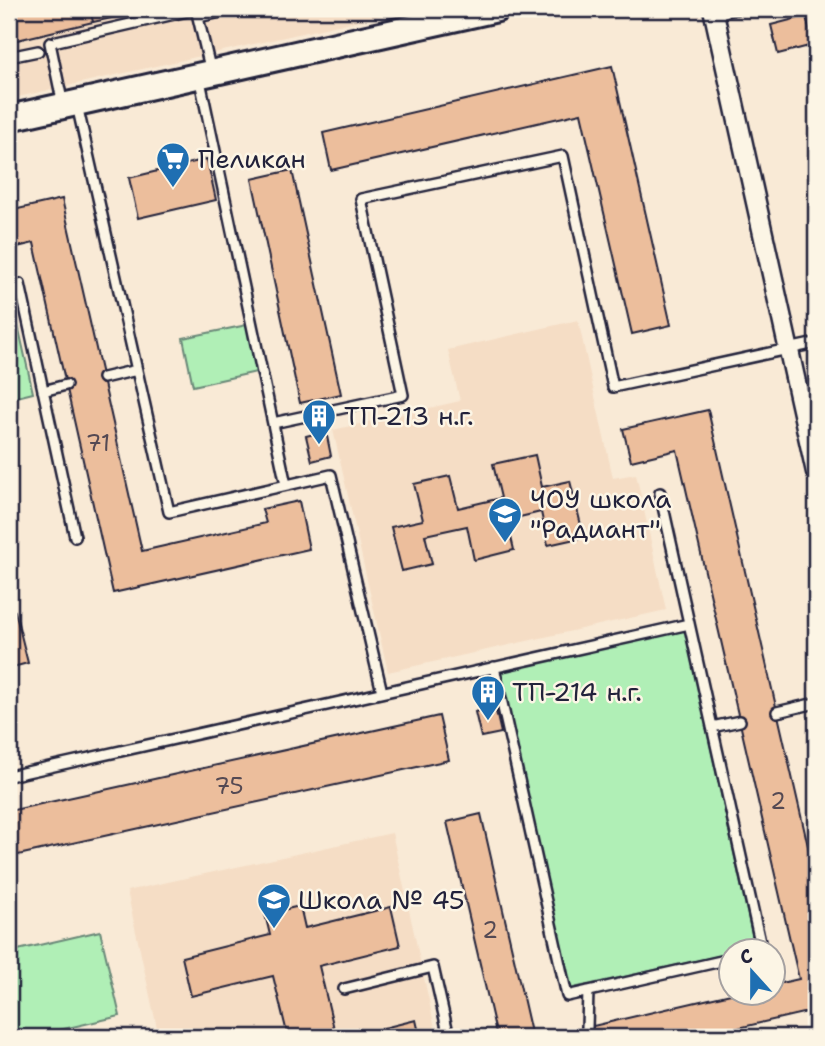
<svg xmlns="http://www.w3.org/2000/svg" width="825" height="1046" font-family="'Shantell Sans',sans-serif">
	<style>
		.built { fill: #f5ddc5 }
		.green { fill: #b0efb6; stroke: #698878; stroke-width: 2 }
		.building { fill: #ecbe9c; stroke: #22223b; stroke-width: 2 }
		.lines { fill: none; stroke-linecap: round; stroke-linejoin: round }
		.lane-casing { stroke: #22223b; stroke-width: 14 }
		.street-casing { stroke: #22223b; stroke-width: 23 }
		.secondary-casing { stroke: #22223b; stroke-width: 30 }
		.lane { stroke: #fcf5e5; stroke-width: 9 }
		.street { stroke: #fcf5e5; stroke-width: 18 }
		.secondary { stroke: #fcf5e5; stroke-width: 24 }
		.labels { text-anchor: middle; stroke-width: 5; stroke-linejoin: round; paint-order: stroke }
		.number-label { font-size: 23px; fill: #544953 }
		.poi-label { font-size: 26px; fill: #22223b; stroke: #fcf5e5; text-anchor: start }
	</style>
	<rect width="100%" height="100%" fill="#f9ead6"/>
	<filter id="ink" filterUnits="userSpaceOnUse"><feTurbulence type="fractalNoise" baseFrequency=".0143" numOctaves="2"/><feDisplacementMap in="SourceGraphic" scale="14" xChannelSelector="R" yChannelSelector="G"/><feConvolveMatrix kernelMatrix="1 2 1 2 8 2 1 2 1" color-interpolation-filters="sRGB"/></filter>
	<g filter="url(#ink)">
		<!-- built -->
		<path class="built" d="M9,9H409L9,99Z
			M578,320L613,478L636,474L666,610L388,672L333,430L460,401L448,350Z
			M392,833L437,1037H159L127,891Z"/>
		<!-- green -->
		<path class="green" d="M252,324L261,371L193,386L183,338Z
			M18,325L33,393L9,399V327Z
			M685,630L755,948L569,989L498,671Z
			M100,931L120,1016L29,1037H9V952Z"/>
		<!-- building -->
		<path class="building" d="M9,9H90L93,22L9,42Z
			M90,9H153L93,22Z
			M806,16L813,45L778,54L771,25Z
			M612,66L671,325L632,334L581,113L331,170L323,133Z
			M207,159L216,200L138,218L129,178Z
			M292,170L341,394L300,403L252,179Z
			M62,199L142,551L266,523L262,509L299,501L309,549L113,593L34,243L9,249V211Z
			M708,410L816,881V1010L699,1037H546L735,993H772V985L799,979L677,450L631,461L623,429Z
			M326,431L331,456L312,461L306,436Z
			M535,455L542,487L570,481L584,537L548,545L541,512L507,520L514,550L474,560L467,526L425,535L432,564L402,571L391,527L423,520L414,484L450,476L458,508L501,498L493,464Z
			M15,611L28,663L9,668V613Z
			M495,707L501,733L481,737L475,712Z
			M439,716L449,760L9,857V811Z
			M481,814L532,1037H497L447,822Z
			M300,906L305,928L391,907L400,946L319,966L336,1037H288L273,976L191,996L182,957L270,935L265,914Z
			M416,1020L420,1037H347Z"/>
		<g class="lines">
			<!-- lane casing -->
			<g class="lane-casing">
				<path id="lane" d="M196,9L211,72
					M714,14L737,9
					M198,17L235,9
					M57,41L196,9
					M50,43L63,105
					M9,57L38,51
					M199,76L286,485
					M77,105L169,512L331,475L382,692
					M9,286L20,284L75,537
					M103,378L137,370
					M43,391L66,385
					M273,423L403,395L361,199L563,156L613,387L816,343
					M660,493L762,951
					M494,667L567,996L730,959
					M777,712L816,703
					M712,727L740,721
					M9,776L689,624
					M344,989L433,967L449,1037
					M587,1028L588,991"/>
			</g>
			<!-- street casing -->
			<g class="street-casing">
				<path id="street" d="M713,9L816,472"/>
			</g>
			<!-- secondary casing -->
			<g class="secondary-casing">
				<path id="secondary" d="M9,118L497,9"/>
			</g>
			<!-- lane -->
			<use href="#lane" class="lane"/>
			<!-- street -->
			<use href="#street" class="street"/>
			<!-- secondary -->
			<use href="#secondary" class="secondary"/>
		</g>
	</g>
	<!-- icons -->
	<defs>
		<g id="supermarket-pin" transform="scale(1.75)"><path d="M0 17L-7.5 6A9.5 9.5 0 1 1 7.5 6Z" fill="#1f6fb2" stroke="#fcf5e5"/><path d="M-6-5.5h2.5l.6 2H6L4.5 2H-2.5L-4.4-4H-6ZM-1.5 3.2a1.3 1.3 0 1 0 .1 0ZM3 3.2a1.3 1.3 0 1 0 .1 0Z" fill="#fff"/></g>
		<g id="building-pin" transform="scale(1.75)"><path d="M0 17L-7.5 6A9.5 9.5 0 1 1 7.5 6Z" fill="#1f6fb2" stroke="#fcf5e5"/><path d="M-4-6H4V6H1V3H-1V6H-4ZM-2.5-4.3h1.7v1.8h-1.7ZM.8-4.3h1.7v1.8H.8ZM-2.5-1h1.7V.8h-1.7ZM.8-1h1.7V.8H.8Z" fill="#fff"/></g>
		<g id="school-pin" transform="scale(1.75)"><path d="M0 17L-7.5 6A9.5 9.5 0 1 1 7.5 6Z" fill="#1f6fb2" stroke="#fcf5e5"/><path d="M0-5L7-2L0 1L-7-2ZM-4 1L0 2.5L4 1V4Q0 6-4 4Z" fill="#fff"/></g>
	</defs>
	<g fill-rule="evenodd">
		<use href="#supermarket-pin" x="173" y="159"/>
		<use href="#building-pin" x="319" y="416"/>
		<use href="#school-pin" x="505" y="514"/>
		<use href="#building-pin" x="488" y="692"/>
		<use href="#school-pin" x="274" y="900"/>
	</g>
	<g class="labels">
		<!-- number labels -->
		<g class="number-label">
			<text x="98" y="451">71</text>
			<text x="229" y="794">75</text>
			<text x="778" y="809">2</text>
			<text x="490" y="938">2</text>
		</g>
		<!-- poi labels -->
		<g class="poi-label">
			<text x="198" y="168">Пеликан</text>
			<text x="344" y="425">ТП-213 н.г.</text>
			<text x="530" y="508">ЧОУ школа<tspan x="530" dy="30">"Радиант"</tspan></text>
			<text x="512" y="701">ТП-214 н.г.</text>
			<text x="298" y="909">Школа № 45</text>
		</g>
	</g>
	<!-- margin -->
	<rect width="825" height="1046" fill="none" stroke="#fcf5e5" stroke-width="35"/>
	<rect x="18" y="18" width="790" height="1011" fill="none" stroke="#22223b" stroke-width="2.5" filter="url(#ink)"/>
	<!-- north arrow -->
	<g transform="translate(752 972) rotate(339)"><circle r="33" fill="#fcf5e5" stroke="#a5a1a1" stroke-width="2"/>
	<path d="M0-5L12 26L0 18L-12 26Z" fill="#1f6fb2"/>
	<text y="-10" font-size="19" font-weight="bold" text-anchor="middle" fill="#22223b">С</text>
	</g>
</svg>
